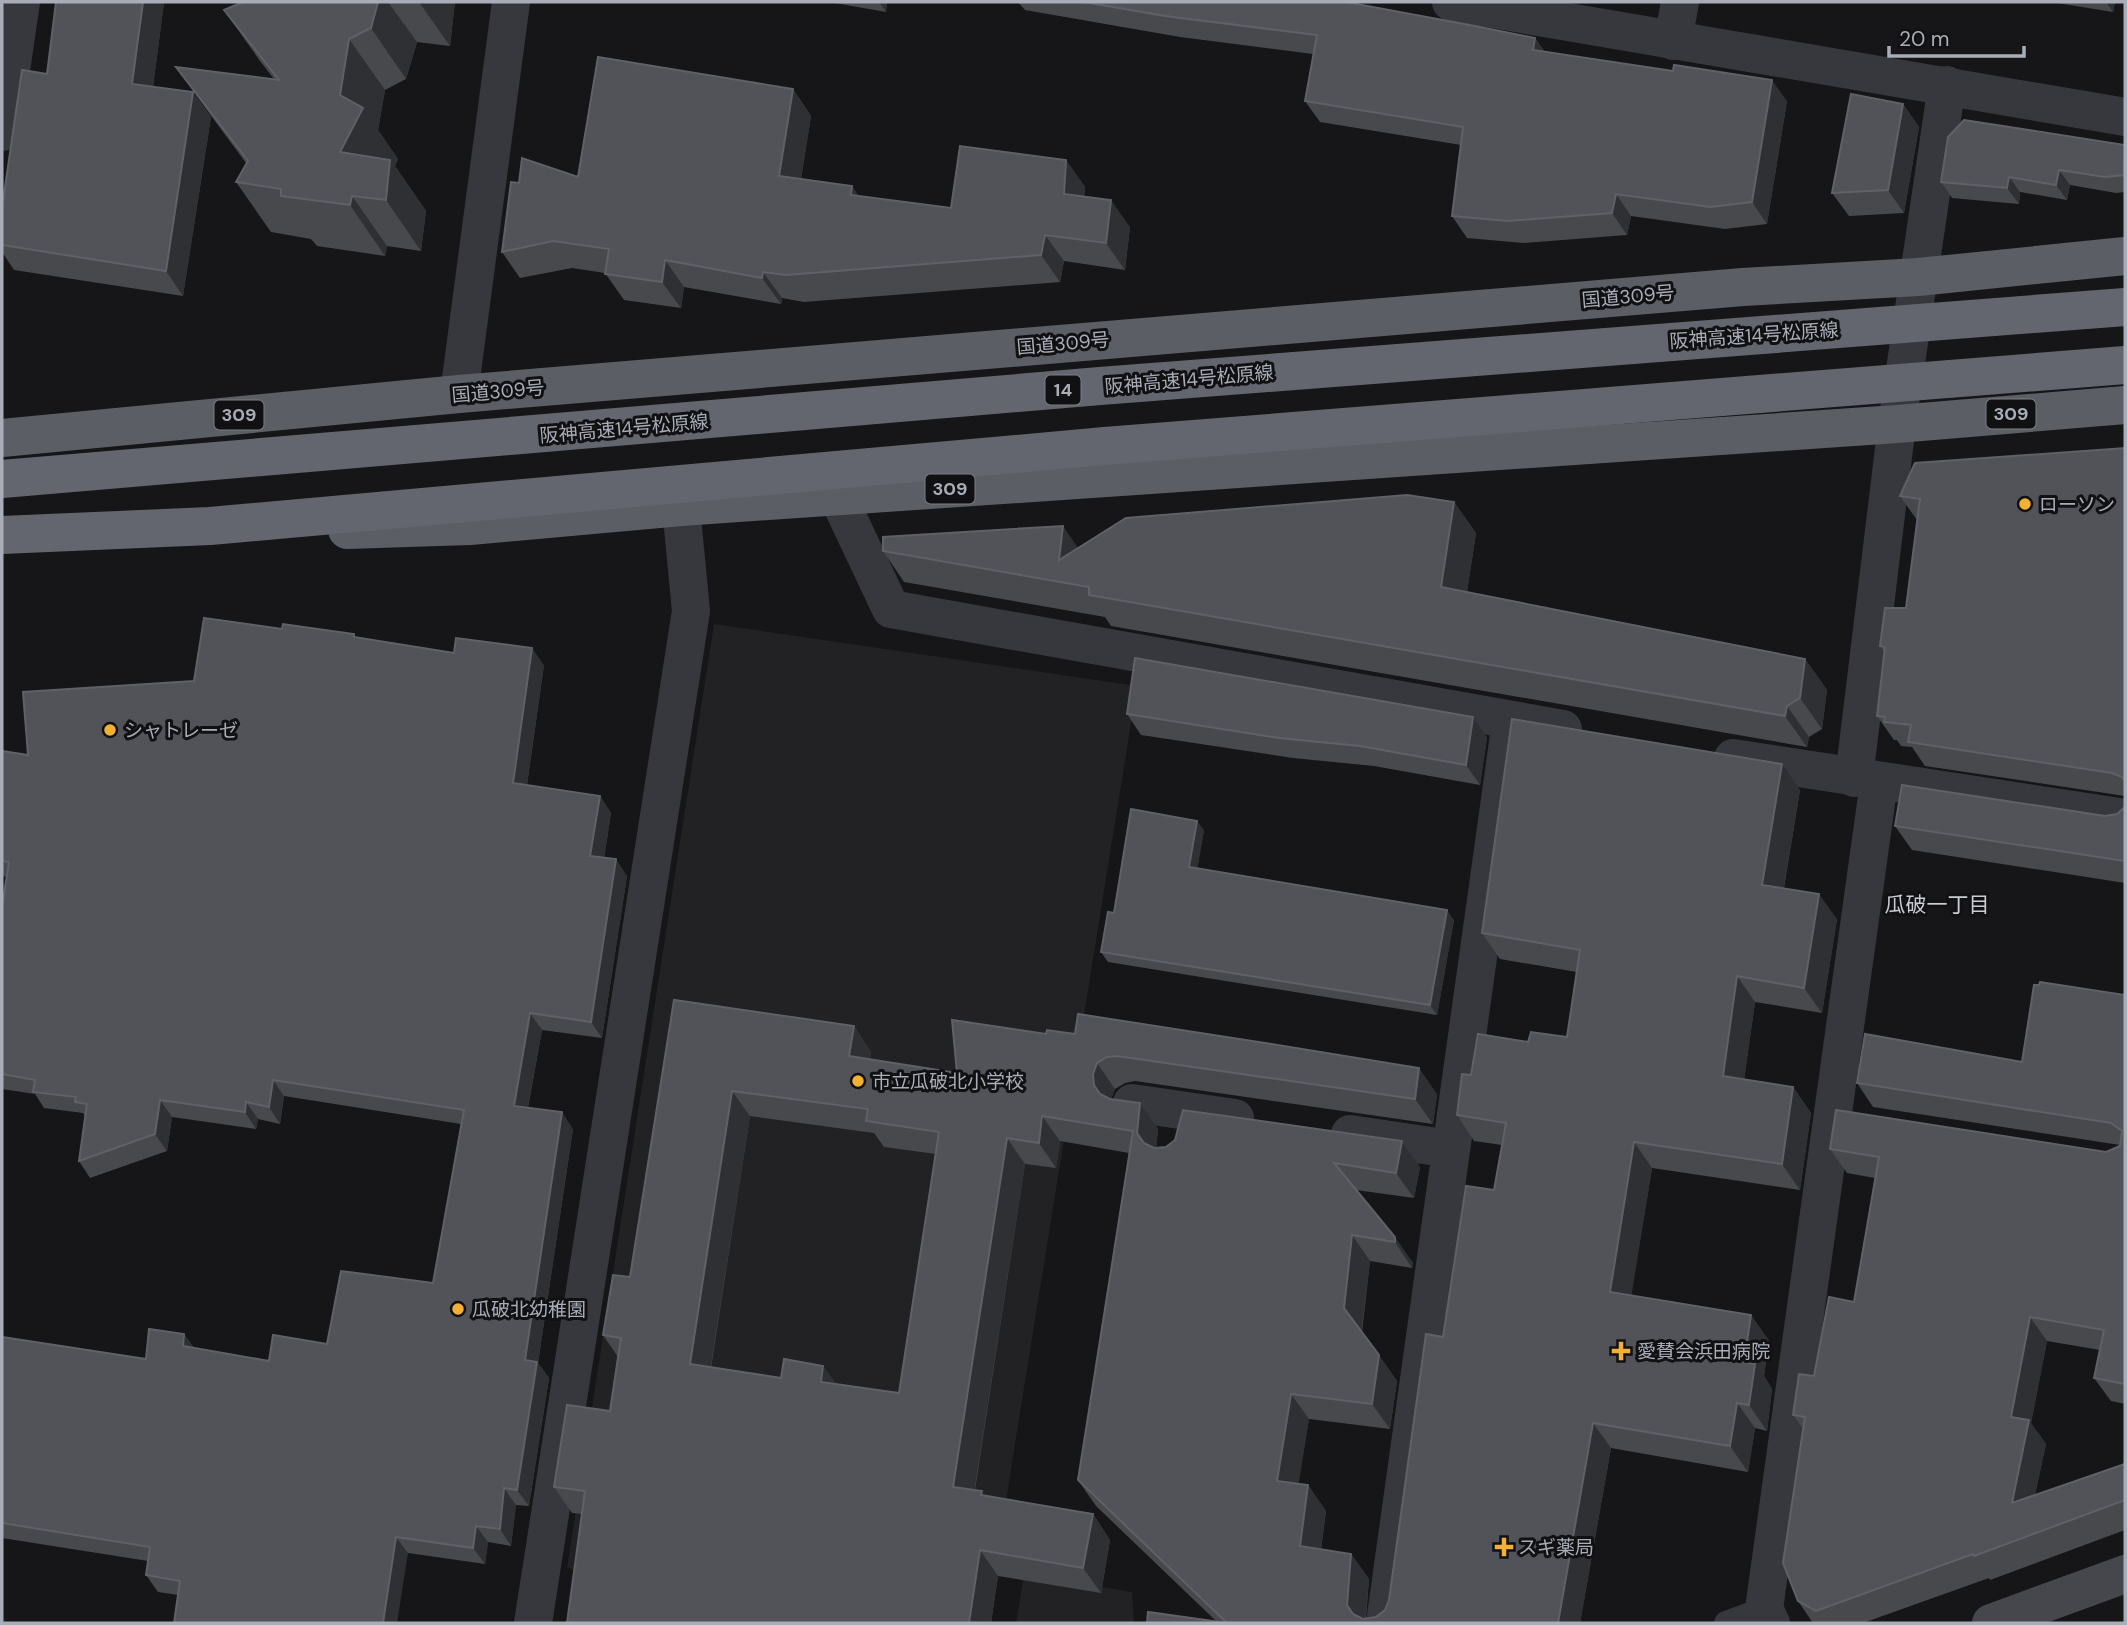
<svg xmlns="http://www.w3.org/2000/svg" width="2127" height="1625" font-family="'DM Sans','Noto Sans JP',sans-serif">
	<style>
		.built { fill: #222225 }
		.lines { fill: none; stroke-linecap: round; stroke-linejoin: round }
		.service { stroke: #37383d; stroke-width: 24 }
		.pedestrian { stroke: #37383d; stroke-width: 38 }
		.minor { stroke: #37383d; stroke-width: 38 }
		.tertiary { stroke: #37383d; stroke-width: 38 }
		.secondary { stroke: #45474d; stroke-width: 38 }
		.trunk { stroke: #5b5e65; stroke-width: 38 }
		.motorway-bridge { stroke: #63666e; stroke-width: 38 }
		.wall { fill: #47494d; fill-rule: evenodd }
		.shaded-wall { fill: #2f3033 }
		.building { fill: #525359; stroke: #5f6168; stroke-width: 2; fill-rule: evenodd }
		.poi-dot { fill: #f2b134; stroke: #111113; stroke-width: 2.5 }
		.labels { text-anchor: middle; stroke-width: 6; stroke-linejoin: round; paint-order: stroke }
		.shield { fill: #111113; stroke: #7b7e86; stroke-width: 2 }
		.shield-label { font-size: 18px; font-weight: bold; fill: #a8adb8 }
		.street-label { font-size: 19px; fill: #a8adb8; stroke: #111113 }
		.poi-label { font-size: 19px; fill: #a8adb8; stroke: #111113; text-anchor: start }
		.neighbourhood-label { font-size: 21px; fill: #c9ccd4; stroke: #111113 }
	</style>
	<rect width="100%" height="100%" fill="#161618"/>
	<!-- built -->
	<path class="built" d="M714,624L1137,686L1010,1475L989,1623H920L567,1568Z
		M1024,1574L1132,1592L1134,1623H1016Z"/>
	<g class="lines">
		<!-- service -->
		<path class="service" d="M1726,1623L1764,1609"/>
		<!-- pedestrian -->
		<path class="pedestrian" d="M1673,41L1680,2"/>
		<!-- minor -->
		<path class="minor" d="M1451,2L2125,117
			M459,394L511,2
			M838,497L891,609L1563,729
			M1733,758L2125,818
			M1854,778L1897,424L1947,85
			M1132,1103L1235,1118
			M1350,1134L1451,1149
			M533,1623L691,611L681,507
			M1385,1623L1511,721
			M1771,1623L1764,1609L1879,782"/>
		<!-- tertiary -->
		<path class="tertiary" d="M2,132L21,2"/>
		<!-- secondary -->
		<path class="secondary" d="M1991,1623L2125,1574"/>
		<!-- trunk -->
		<path class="trunk" d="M2,438L459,394L1743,287L1918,277L2125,256
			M347,530L470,526L681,507L1897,424L2125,405"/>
		<!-- motorway-bridge -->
		<path class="motorway-bridge" d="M2,479L1100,386L2125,307
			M2,535L210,526L1105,446L2125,365"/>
	</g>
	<!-- wall -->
	<path class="wall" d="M164,2L153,87L193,92L211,117L183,296L14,270L2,252V208L47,74Z
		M243,2H455L450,46L417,42L406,79L385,90L378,130L398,159L395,166L426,211L421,251L387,246L385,256L317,246L311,239L271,232L236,182L246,163L212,117L176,67L274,79L260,61L224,10Z
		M829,2H887L886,12Z
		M1018,2H1346L1535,38L1545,52L1787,101L1767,224L1725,229L1631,216L1627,235L1523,243L1467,238L1452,216L1461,145L1320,122L1305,101L1313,54L1180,37L1025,10Z
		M2051,2H2115L2113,12Z
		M793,89L811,116L801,179L859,196L951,208L1066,160L1085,187L1084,197L1130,227L1125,270L1064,261L1060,282L804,302L782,298L781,304L684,287L681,308L624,300L605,273L572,268L520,278L502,252L519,183L578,177Z
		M1903,104L1919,127L1904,213L1849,216L1832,193Z
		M2125,145V192L2116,193L2070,185L2067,200L2020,192L2019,204L1952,198L1941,182Z
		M2125,448V796L1925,766L1912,747L1901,746L1897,740H1894L1877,716L1884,652L1880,646L1906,608L1917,520L1900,496Z
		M1454,502L1476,533L1467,592L1805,659L1827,690L1822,729L1809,737L1807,747L1111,626L1105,617L904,582L883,551L1078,548Z
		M282,629L356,637L454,653L544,665L527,785L600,796L611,813L604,858L627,876L602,1038L542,1030L528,1108L573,1129L538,1363L549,1378L529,1506L516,1505L511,1546L488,1542L485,1564L408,1553L178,1595L158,1592L146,1575L148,1561L2,1538V1337L146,1359L184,1334L194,1348L269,1361L327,1344L433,1283L461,1124L284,1096L280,1124L258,1119L256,1129L172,1117L167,1151L90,1178L79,1161L85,1116L83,1113L44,1108L35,1094L2,1089V907L7,877L2,876V751L28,755L194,681Z
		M1127,714L1487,737L1480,785L1374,766L1293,758L1141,735Z
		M1800,790L1784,888L1837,919L1822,1013L1755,1002L1744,1080L1793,1087L1811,1113L1800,1190L1652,1168L1631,1295L1751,1315L1769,1341L1764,1376L1772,1389L1767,1431L1755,1428L1748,1472L1611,1448L1580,1623H1147L1216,1621L1096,1506L1078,1480L1129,1153L1060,1141L1056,1168L1025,1164L975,1490L985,1496L1093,1514L1110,1540L1101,1593L998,1576L991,1623H567L582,1514L572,1513L554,1487L610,1411L618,1357L603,1335L630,1277L674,1000L854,1026L871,1052L870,1060L957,1073L952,1020L1437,1094L1433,1124L1135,1081L1125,1083L1115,1089L1111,1099L1140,1103L1158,1129L1156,1148L1402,1141L1420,1167L1414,1198L1356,1190L1413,1263L1412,1268L1370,1261L1362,1332L1397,1381L1390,1429L1309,1419L1298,1484L1308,1485L1326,1511L1321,1549L1351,1554L1369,1579L1366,1619L1376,1617L1385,1610L1389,1600L1443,1337L1494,1190L1502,1145L1474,1141L1457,1115L1471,1075L1528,1042L1567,1037L1577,972L1500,959L1482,933ZM750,1116L874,1133L884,1147L936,1154L899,1393L836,1384L823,1366L781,1378L711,1368Z
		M2125,807V883L1912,850L1895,826L2105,816L2117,814Z
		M1204,830L1197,869L1454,920L1437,1015L1108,962L1101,952L1114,913Z
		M2125,995V1404L2111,1401L2094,1378L2100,1350L2047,1341L2031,1423L2046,1444L2035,1495L2125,1464V1530L1990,1580L1989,1578L1863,1623H1813L1798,1601L1804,1430L1793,1415L1854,1302L1875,1178L1847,1173L1830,1149L2106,1152L2120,1145L1873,1107L1857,1083L2022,1062Z"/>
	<!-- shaded-wall -->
	<path class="shaded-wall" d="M143,2H164L150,110L132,84Z
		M378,2H388L417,42L406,79L371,28Z
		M419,2H455L450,46Z
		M879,2H887L886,12Z
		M2106,2H2115L2113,12Z
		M1535,38L1550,60L1533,50Z
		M349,39L385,90L378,130L398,159L395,166L426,211L421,251L386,200L340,152V95Z
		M1772,80L1787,101L1767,224L1752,202Z
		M793,89L811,116L797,203L779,176Z
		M193,92L211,117L183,296L166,271Z
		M1903,104L1919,127L1904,213L1888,190Z
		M1066,160L1085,187L1082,221L1064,194Z
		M2059,170L2070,185L2067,200L2056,185Z
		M2009,177L2020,192L2019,204L2007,188Z
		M852,186L871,213L851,195Z
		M1616,194L1631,216L1627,235L1612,213Z
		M352,196L387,246L385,256L350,205Z
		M1111,200L1130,227L1125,270L1106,243Z
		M1045,235L1064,261L1060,282L1041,255Z
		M665,260L684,287L681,308L662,282Z
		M763,272L782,298L781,304L762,278Z
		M1454,502L1476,533L1463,618L1441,587Z
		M1063,526L1085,558L1059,560Z
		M532,648L544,665L525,799L513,783Z
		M1805,659L1827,690L1822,729L1800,698Z
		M1787,706L1809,737L1807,747L1785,716Z
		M1473,717L1487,737L1480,785L1466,765Z
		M1782,764L1800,790L1780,910L1762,885Z
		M600,796L611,813L602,872L590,856Z
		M1197,821L1204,830L1196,877L1189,867Z
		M616,859L627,876L602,1038L591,1022Z
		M1819,894L1837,919L1822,1013L1804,988Z
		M1447,910L1454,920L1437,1015L1430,1005Z
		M1737,976L1755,1002L1741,1102L1723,1076Z
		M530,1013L542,1030L525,1123L514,1106Z
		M854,1026L871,1052L867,1082L849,1056Z
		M1097,1063L1115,1089L1111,1099L1112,1110L1094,1085L1093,1074Z
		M1419,1068L1437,1094L1433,1124L1415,1099Z
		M273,1080L284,1096L280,1124L269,1107Z
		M1793,1087L1811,1113L1800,1190L1782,1164Z
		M732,1091L750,1116L707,1390L690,1364Z
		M160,1100L172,1117L167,1151L155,1134Z
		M246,1102L258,1119L256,1129L245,1112Z
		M1140,1103L1158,1129L1155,1159L1137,1133Z
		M562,1112L573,1129L538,1363L549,1378L529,1506L517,1490L525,1360Z
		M1042,1116L1060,1141L1056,1168L1039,1143Z
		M1007,1138L1025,1164L971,1512L953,1487Z
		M1402,1141L1420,1167L1414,1198L1396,1173Z
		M1634,1142L1652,1168L1628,1317L1610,1292Z
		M1352,1235L1370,1261L1361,1334L1344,1308Z
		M1395,1237L1413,1263L1412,1268L1395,1242Z
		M1751,1315L1769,1341L1764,1376L1772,1389L1767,1431L1749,1405L1744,1362Z
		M2030,1317L2047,1341L2031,1423L2046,1444L2028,1527L2012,1503L2011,1417Z
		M184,1334L196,1351L183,1346Z
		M1379,1355L1397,1381L1390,1429L1372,1404Z
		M823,1366L841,1391L821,1382Z
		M1291,1394L1309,1419L1295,1507L1277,1481Z
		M1737,1403L1755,1428L1748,1472L1730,1446Z
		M1593,1423L1611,1448L1580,1623H1558Z
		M1308,1485L1326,1511L1318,1571L1300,1546Z
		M504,1488L516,1505L511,1546L500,1529Z
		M1093,1514L1110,1540L1101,1593L1083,1568Z
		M476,1526L488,1542L485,1564L473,1548Z
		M396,1537L408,1553L397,1623H383Z
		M980,1550L998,1576L991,1623H969Z
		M1351,1554L1369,1579L1365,1623H1359L1347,1605Z"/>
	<!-- building -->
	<path class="building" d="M56,2H143L132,84L193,92L166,271L2,245V208L22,70L47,74Z
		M243,2H378L371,28L349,39L340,95L363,108L340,152L390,160L386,200L352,196L350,205L281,196V189L236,182L248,161L176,67L279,80L224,10Z
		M1084,2H1346L1475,26L1535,38L1533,50L1673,71L1674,65L1772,80L1752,202L1710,207L1616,194L1612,213L1508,221L1452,216L1463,127L1305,101L1317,35L1165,16Z
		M598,57L793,89L779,176L852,186L851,195L951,208L960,146L1066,160L1064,194L1111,200L1106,243L1045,235L1041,255L786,275L763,272L762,278L665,260L662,282L605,274L609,249L553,241L502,252L511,182L519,183L522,158L578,177Z
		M1851,94L1903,104L1888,190L1832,193Z
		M1964,120L2125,145L2124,175L2105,177L2059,170L2056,185L2009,177L2007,188L1941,182L1948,137Z
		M2125,448V781L2122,777L2112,773L1908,742L1911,725L1884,722L1885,717L1877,716L1885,647L1880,646L1885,608H1906L1920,499L1900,496L1915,463Z
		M1407,495L1454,502L1441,587L1805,659L1800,698L1787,706L1785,716L1089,595V587L883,551V537L1063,526L1059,560L1126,518Z
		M204,618L282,629L283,624L354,634V637L454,653L456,638L532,648L513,783L600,796L590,856L616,859L591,1022L530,1013L514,1106L562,1112L525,1360L537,1362L517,1490L504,1488L500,1529L476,1526L473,1548L396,1537L383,1623H174L180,1581L146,1575L150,1547L2,1523V1337L146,1359L149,1329L184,1334L183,1346L269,1361L273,1335L327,1344L341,1271L433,1283L464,1110L273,1080L269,1107L246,1102L245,1112L160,1100L155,1134L79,1161L87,1104L75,1102L76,1097L33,1092L35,1080L2,1074V907L9,862L2,861V751L28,755L23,692L194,681Z
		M1135,658L1473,717L1466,765L1360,746L1279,738L1127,714Z
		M1512,719L1782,764L1762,885L1819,894L1804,988L1737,976L1723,1076L1793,1087L1782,1164L1634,1142L1610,1292L1751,1315L1744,1362L1755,1364L1749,1405L1737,1403L1730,1446L1593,1423L1558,1623H1147L1148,1612L1227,1623L1078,1480L1133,1131L1042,1116L1039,1143L1007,1138L953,1487L982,1491L981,1495L1093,1514L1083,1568L980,1550L969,1623H567L585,1491L554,1487L567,1405L610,1411L621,1338L603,1335L613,1275L630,1277L674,1000L854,1026L849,1056L957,1073L952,1020L1046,1034L1047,1030L1075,1034L1078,1014L1265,1043L1419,1068L1415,1099L1117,1056L1107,1057L1097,1063L1093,1074L1094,1085L1100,1094L1110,1099L1140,1103L1137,1133L1144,1143L1154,1148L1166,1147L1175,1140L1183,1110L1402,1141L1396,1173L1334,1163L1395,1237V1242L1352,1235L1344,1308L1379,1355L1372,1404L1291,1394L1277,1481L1308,1485L1300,1546L1351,1554L1347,1605L1353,1614L1363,1619L1376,1617L1385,1610L1389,1600L1426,1334L1443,1337L1466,1186L1494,1190L1506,1123L1457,1115L1462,1074L1471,1075L1478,1034L1528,1042L1531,1032L1567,1037L1580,950L1482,933ZM732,1091L868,1109L866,1121L939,1132L899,1393L821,1382L823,1366L784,1359L781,1378L690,1364Z
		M1902,785L2105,816L2117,814L2125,807V861L1895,826Z
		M1131,809L1197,821L1189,867L1447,910L1430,1005L1101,952L1108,912L1114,913Z
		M2040,982L2125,995V1384L2094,1378L2104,1330L2030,1317L2011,1417L2029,1420L2012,1503L2125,1464V1500L1974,1556L1973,1554L1816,1611L1798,1601L1783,1563L1805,1417L1793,1415L1799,1374L1814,1376L1829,1297L1854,1302L1879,1157L1830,1149L1836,1110L2106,1152L2120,1146L2122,1131L2111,1123L1857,1083L1865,1034L2022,1062L2034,985H2039Z"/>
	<!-- markers -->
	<g class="poi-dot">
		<circle cx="2025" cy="504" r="7"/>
		<circle cx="110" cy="730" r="7"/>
		<circle cx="858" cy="1081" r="7"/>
		<circle cx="458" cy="1309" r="7"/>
		<path d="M1617.5 1340.5h7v7h7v7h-7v7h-7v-7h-7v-7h7z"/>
		<path d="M1500.5 1536.5h7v7h7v7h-7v7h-7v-7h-7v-7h7z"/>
	</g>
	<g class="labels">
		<!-- shield labels -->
		<g class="shield">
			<rect x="1045.5" y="375.5" width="35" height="29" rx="5"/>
			<rect x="1986.5" y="399.5" width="49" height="29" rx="5"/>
			<rect x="214.5" y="400.5" width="49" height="29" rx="5"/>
			<rect x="925.5" y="474.5" width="49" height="29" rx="5"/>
		</g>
		<g class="shield-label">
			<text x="1063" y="396">14</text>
			<text x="2011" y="420">309</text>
			<text x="239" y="421">309</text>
			<text x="950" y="495">309</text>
		</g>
		<!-- street labels -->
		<g class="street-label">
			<text transform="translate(1628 296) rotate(-5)" y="7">国道309号</text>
			<text transform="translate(1754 335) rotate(-4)" y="7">阪神高速14号松原線</text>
			<text transform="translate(1063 343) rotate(-5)" y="7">国道309号</text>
			<text transform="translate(1189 379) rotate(-5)" y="7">阪神高速14号松原線</text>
			<text transform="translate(498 391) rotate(-5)" y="7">国道309号</text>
			<text transform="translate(624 428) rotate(-5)" y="7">阪神高速14号松原線</text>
		</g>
		<!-- poi labels -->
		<g class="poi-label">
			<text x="2039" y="511">ローソン</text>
			<text x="124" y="737">シャトレーゼ</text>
			<text x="872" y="1088">市立瓜破北小学校</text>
			<text x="472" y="1316">瓜破北幼稚園</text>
			<text x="1637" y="1358">愛賛会浜田病院</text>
			<text x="1518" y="1554">スギ薬局</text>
		</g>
		<!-- neighbourhood labels -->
		<g class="neighbourhood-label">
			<text x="1937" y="912">瓜破一丁目</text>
		</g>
	</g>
	<!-- border -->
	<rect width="2127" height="1625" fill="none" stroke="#a8adb8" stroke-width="7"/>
	<!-- scale -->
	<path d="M1889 46v10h135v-10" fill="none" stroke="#a8adb8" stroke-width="3.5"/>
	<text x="1899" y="46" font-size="21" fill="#a8adb8" stroke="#111113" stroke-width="5" paint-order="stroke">20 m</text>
</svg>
